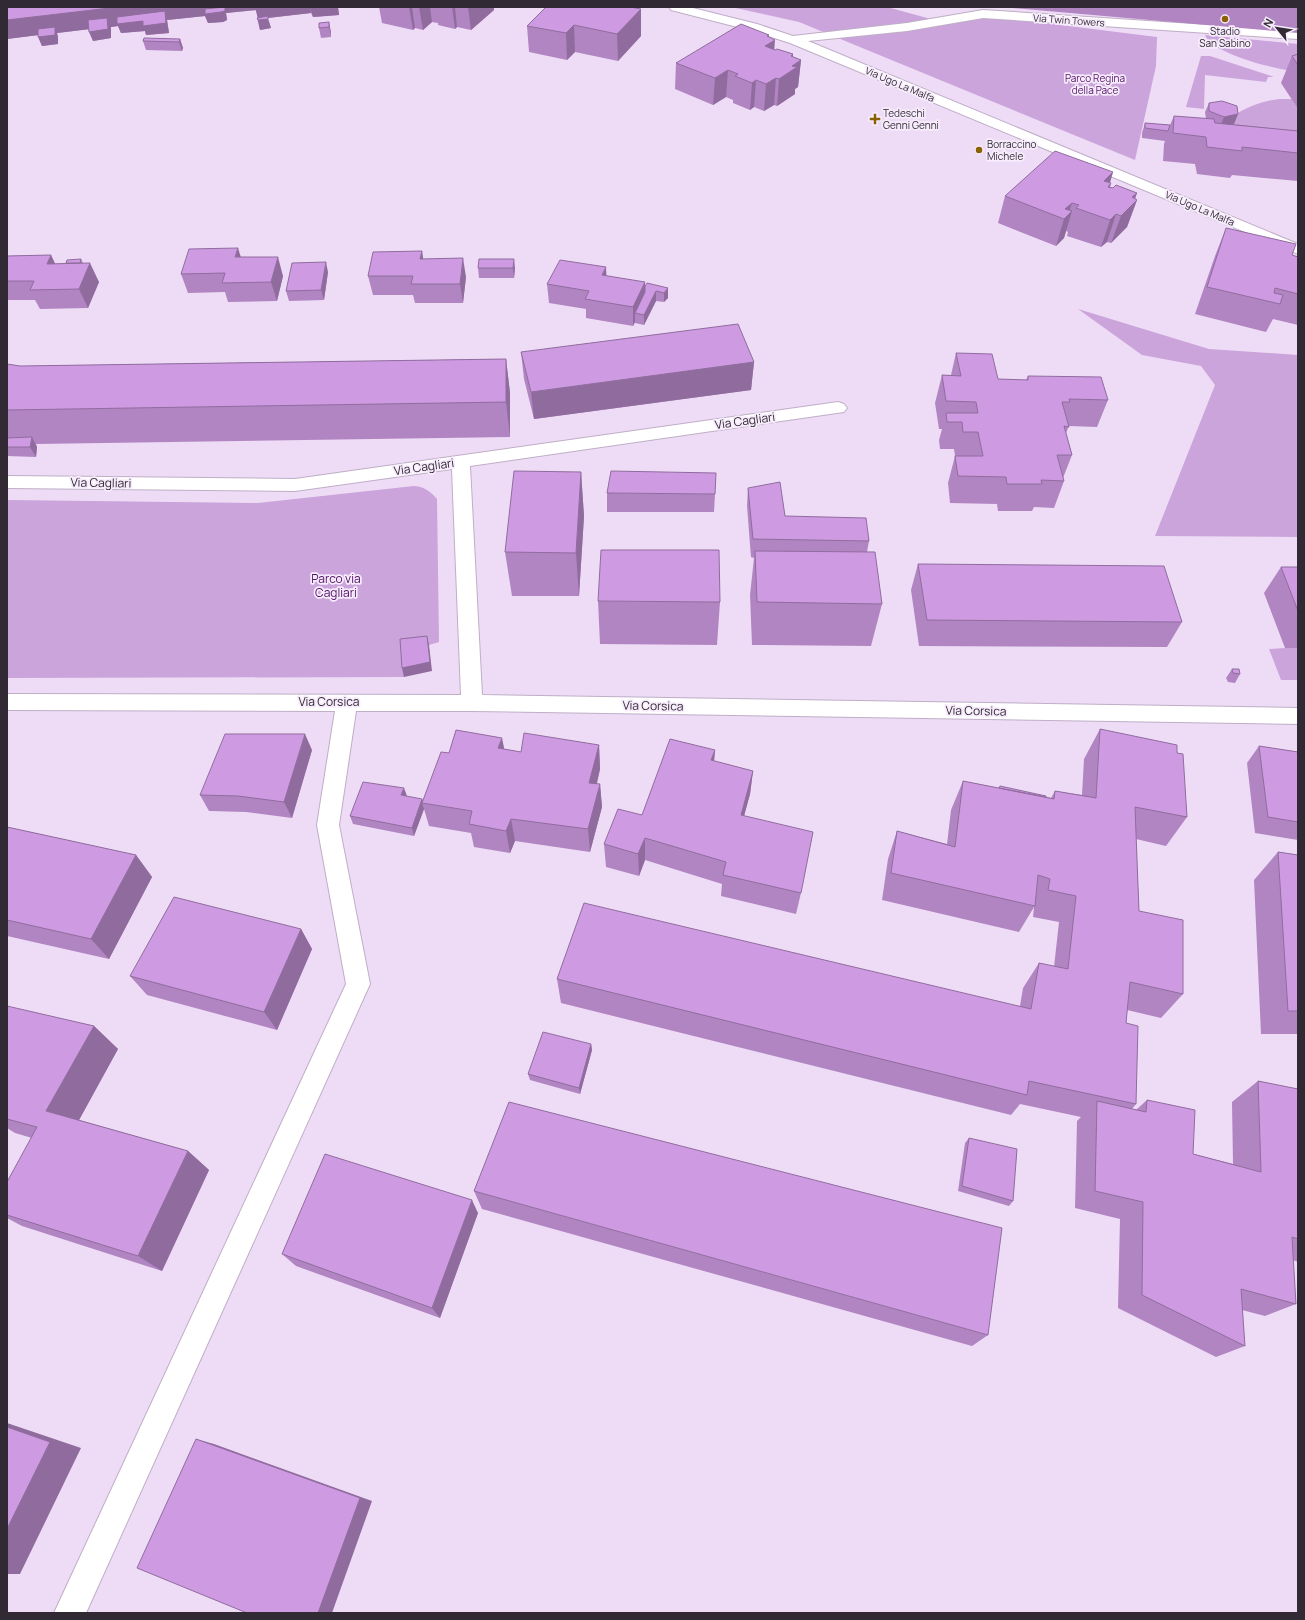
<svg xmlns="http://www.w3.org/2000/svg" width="1305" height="1620" font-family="Manrope,sans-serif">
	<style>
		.green { fill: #caa4da }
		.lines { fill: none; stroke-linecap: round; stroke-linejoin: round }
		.minor-casing { stroke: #bfaec6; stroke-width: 2 }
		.minor { fill: #fff; fill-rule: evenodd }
		.wall { fill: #b185c2 }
		.shaded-wall { fill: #906c9e }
		.building { fill: #ce9be2; stroke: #906c9e }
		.poi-dot { fill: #8a6100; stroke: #f7ecfc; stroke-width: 1.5 }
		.labels { text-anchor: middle; stroke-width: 3.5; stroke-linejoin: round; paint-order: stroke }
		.far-street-label { font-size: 10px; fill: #312a34; stroke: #f7ecfc }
		.far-poi-label { font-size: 10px; fill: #312a34; stroke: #f7ecfc; text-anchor: start }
		.far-park-label { font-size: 10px; fill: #511066; stroke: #f7ecfc }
		.street-label { font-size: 12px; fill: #312a34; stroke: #f7ecfc }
		.park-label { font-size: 12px; fill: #511066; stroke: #f7ecfc }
	</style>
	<rect width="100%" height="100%" fill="#eedcf6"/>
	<!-- green -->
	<path class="green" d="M731,7H887L938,21L988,16L1157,37L1156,66L1135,160L799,22Z
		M1205,35L1298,44V72C1278,70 1212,54 1205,35Z
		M1201,56H1210L1274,77H1268L1266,82L1205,75L1204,109L1186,107Z
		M1279,99H1292L1298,109V159L1220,127L1234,124L1233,116C1247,107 1262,101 1279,99Z
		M1078,309L1209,349L1298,355V537L1155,536L1215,385L1201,366L1142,355Z
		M414,486C425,487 430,491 437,499L439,642L429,645L404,677L7,678V500L258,503Z
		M1285,648H1298V680H1281L1269,649Z"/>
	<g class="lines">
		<!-- minor casing -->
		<g class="minor-casing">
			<path id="minor" d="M669,7H689L757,24L793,36L907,23L983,10L1298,31V39L983,18L907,31L808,41L1298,244V254L790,43L749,30L671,10Z
				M838,402L844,404L847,408L844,412L470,466L482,695L1298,708V724L472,711H356L339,825L370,984L86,1613H54L346,984L317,825L335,711L7,710V694L461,695L452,469L295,491L7,488V476L295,479Z"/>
		</g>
		<!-- minor -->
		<use href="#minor" class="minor"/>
	</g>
	<!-- wall -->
	<path class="wall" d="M7,7H338L339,15L313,17L311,13L268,18L271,28L260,30L257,18H258L256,10L226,13L227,20L223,22L208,23L205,16L167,20L169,33L146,35L145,31L121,33L118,26L111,27V38L93,41L89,29L57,33L58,37V44L42,46L38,35L7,39Z
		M379,7H494V10L471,30L457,27L455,29L438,25V23L432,22L423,30L415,28L413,30L382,23Z
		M1002,7H1298V33Z
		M641,9V36L618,61L575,52L567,60L529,52L527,26Z
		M329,22L331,37L321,38L319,28Z
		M180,39L183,48L182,51L146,50L143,41Z
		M775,50L793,54V57L801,60L798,87L795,89V94L777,106L774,105L764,111L754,107L750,110L733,103V100L726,97L713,105L675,89L676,63Z
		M1298,54V109L1281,83L1292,56Z
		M1209,103L1238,114L1234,124H1231L1298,131V181L1232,175L1230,178L1197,174L1195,164L1163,161L1164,144L1165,141L1142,138V133L1145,123L1170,125L1174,116L1206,119L1205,112Z
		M1113,172L1110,183H1111L1110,187L1137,193L1135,198L1137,200L1127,227L1111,243L1107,242L1101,247L1067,236L1068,232L1066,231L1064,238L1056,246L998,223L1005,196Z
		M1226,228L1292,255L1298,257V325L1273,319L1266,332L1195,314L1215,256Z
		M422,251L423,259L466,277L463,303H415L413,295H373L368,276Z
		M51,255L55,264L66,263L81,259L83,263L99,282L88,308L40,309L35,300H7V256Z
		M240,257L283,276L277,301L228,302L225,292L188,293L181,274Z
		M606,267V276L645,282V286L668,288V298L664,302L656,301L644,325L635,323V322L633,326L586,318V309L549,303L547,284Z
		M478,268H515L514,278H479Z
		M328,272L324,300L289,301L286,291Z
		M521,352L754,362L751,390L534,419L524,379Z
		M956,353L998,379L1026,380L1028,376L1108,400L1097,427L1069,426L1066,433L1072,455L1063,478L1064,481L1054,508L1034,507L1032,511H998L997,504L950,503L948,483L955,456L954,449H940L939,440L942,429H939L935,403L942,375H951Z
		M506,359L510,393V437L36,444L37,447L36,457L7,456V364L20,366Z
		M581,472L584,516L579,596H512L505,552Z
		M748,488L785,516L869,541L867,552L882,604L871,646L752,645L750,595L754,558L751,557L747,506Z
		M607,493L715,494L714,512H607Z
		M918,564L1182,622L1167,647L919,646L911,590Z
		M1281,567H1298V648H1285L1264,593Z
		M598,601L720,602L717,645L600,644Z
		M1232,669L1240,674L1235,683L1228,682L1226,678Z
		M1100,729L1177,753L1187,817L1166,846L1136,839L1139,911L1183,994L1161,1018L1127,1010L1126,1023L1136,1104L1132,1109L1136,1110L1147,1100L1193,1154L1233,1164L1232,1102L1258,1081L1298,1089V1262L1293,1260L1296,1304L1265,1316L1242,1310L1245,1346L1216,1357L1118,1308L1120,1219L1075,1208L1077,1121L1081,1117L1020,1104L1011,1115L561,1003L557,979L1020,1006L1023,988L1039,963L1054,967L1059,922L1033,917L1034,907L1019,932L882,900L888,859L897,831L947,844L951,810L963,781L999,788L1000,786L1051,798L1055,791L1082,795L1084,759Z
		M599,745L600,769L597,784H600L602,807L590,852L515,841L510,853L474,847L471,833L429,826L424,809L414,836L353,824L350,816L406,796L422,801L449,753L504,749L521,752Z
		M1259,746L1298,752V840L1255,833L1247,763Z
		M312,750L292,818L246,812L209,811L200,795Z
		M715,750L714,761L753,771L750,794L744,816L801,893L796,914L721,896L722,884L645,860L639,876L606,867L604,844L642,815Z
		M7,827L136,855L152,877L109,959L7,936Z
		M1278,852L1298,855V1034H1261L1254,880Z
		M301,929L312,949L277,1030L147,995L130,976Z
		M7,1007L94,1026L118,1049L79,1120L188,1151L209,1170L162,1271L22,1226L7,1218V1182L32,1138L15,1133L7,1128Z
		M591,1044L592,1050L580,1094L530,1080L528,1074Z
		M969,1138L1013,1201L1009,1206L958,1191L965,1143Z
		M474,1191L988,1335L972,1346L482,1209Z
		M478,1213L440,1318L296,1266L282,1254Z"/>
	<!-- shaded-wall -->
	<path class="shaded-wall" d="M118,7H255L256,10L226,13L227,20L223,22L208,23L205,16L167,20L169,33L146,35L145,31L121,33L118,26L111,27V38L93,41L89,32L108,27L57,33L58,37V44L42,46L38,37L55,33L7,39V20Z
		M255,7H310L311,13L258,19Z
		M310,7H338L339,15L313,17Z
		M409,7H412L415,28L413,30Z
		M419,7H430L432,22L423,30Z
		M452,7H455L457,27L455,29Z
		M468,7H494V10L471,30Z
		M641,9V36L618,61L617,34Z
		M268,19L271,28L260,30L258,20Z
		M329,22L331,32V37L329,27Z
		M574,25L575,52L567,60L566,33Z
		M769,35L768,44L775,40L773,66L765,46L767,36Z
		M180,39L183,48L182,51L179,42Z
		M793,54L792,71V66L801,60L798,87L795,89V94L777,106L779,79L791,56Z
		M728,70L726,97L713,105L715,78Z
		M776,78L774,105L764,111L766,84Z
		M756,80L754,107L750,110L752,83Z
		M1238,114L1234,124L1220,127L1224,117Z
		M1113,172L1109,185L1111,183L1102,211L1104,181Z
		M1137,193L1133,204L1137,200L1127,227L1111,243L1121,216L1132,197Z
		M1072,203L1068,215L1072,211L1064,238L1056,246L1064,219L1065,209Z
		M1116,214L1107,242L1101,247L1110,220Z
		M238,248L244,267L235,257Z
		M422,251L425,270L420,259Z
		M51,255L60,274L47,264Z
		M278,257L283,276L277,301L271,282Z
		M463,258L466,277L463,303L460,284Z
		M514,259L515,268L514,278L513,268Z
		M326,262L328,272L324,300L321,290Z
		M90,263L99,282L88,308L79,289Z
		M606,267L607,286L602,275Z
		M645,282V301L635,313V322L633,326V307Z
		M668,288V298L664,302V293Z
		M656,291V301L644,325V315Z
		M506,359L510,393V437L506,402Z
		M754,362L751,390L534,419L531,392Z
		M32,437L37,447L36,457L30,447Z
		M581,472L584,516L579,596L576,553Z
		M427,636L429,645L432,671L404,677L402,668Z
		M305,734L312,750L292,818L284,802Z
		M502,738L507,762L498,748Z
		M599,745L600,769L591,806L589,783Z
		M715,750L713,774L711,760Z
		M753,771L750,794L738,838L741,815Z
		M600,784L602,807L590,852L588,829Z
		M404,788L407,796L401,795Z
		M422,799L423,803H422L424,809L414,836L412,828Z
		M511,819L515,841L510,853L506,831Z
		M645,838V860L639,876L638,854Z
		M136,855L152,877L109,959L91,939Z
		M301,929L312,949L277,1030L264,1012Z
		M94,1026L118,1049L73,1131L46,1111Z
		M591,1044L592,1050L580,1094L579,1088Z
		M188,1151L209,1170L162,1271L138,1256Z
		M472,1200L478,1213L440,1318L432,1308Z
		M7,1423L81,1448L20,1574H7Z
		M196,1439L214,1444L372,1501L332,1613H318Z"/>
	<!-- building -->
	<path class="building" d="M7,7H118L7,20Z
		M225,7V11L221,12L205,14V9Z
		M546,7H630L641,9L617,34L574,25L566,33L527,26Z
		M165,11L166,23L143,26V21L117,24V17Z
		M268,16V19L258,20L257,18Z
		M107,18L108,29L89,32L88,20Z
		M329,22V27L319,28V23Z
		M741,24L769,35L767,36L775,40L765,46L775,50L777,49L793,54L791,56L801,60L792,66L797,67L779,79L776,78L766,84L756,80L752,83L735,76L738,74L728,70L715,78L676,63Z
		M55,27V35L38,37V29Z
		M144,38L180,39L179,42L143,41Z
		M1298,54V65L1292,56Z
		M1222,101L1237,106L1238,114L1224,117L1209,111V103Z
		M1174,116L1214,119L1215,123L1298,131V153L1242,147V151L1207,147L1206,137L1173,133Z
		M1145,123L1170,125L1168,131L1145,128Z
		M1055,151L1113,172L1104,181L1111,183L1108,187L1113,188L1116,185L1137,193L1132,197L1137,200L1121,216L1116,214L1110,220L1076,208L1079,205L1072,203L1065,209L1072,211L1064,219L1005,196Z
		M1226,228L1296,244L1292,255L1298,257V294L1275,288L1274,293L1283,295L1280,304L1207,287Z
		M238,248L235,257H278L271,282L222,283L225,273L181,274L189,249Z
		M422,251L420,259L463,258L460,284H411L413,276H368L373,252Z
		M51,255L47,264L90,263L79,289L30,290L34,281H7V256Z
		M81,259L80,263H66L67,260Z
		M479,259H514L513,268H478Z
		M560,260L606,267L602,275L645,282L633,307L585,299L589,291L547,284Z
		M326,262L321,290L286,291L292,263Z
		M647,283L668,288L664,293L656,291L644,315L635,313L645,292V286Z
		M738,324L754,362L531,392L521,352Z
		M956,353L992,354L998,379L1028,380V376L1101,377L1108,400L1069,399L1070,402H1062L1069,427L1064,426L1072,455H1057L1064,481L1041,480L1042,484H1007L1006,477L958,476L955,456H983L978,432H963L962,422H947L946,413H978L976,402L946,401L942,375L961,376Z
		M506,359V402L7,410V364L20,366Z
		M32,437L30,447H7V438Z
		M514,471L581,472L576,553L505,552Z
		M611,471L716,473L715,494L607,493Z
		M780,482L785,516L866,518L869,541L753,539L748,488Z
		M601,550H719L720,602L598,601Z
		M755,551L875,552L882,604L757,602Z
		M918,564L1164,566L1182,622L927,620Z
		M1281,567H1298V611Z
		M427,636L430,662L402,668L400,639Z
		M1232,669H1239L1240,674L1233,673Z
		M1100,729L1177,745V753L1183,754L1187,817L1135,807L1139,911L1183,920V994L1130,982L1126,1023L1138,1026L1136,1104L1029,1081L1027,1095L557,979L584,903L1031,1009L1039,963L1068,969L1076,896L1048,890L1050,879L1038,875L1035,906L891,873L897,831L955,847L963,781L1054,799L1055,791L1096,798Z
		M456,730L502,738L498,748L521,752L524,733L599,745L589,783L600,784L588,829L511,819L506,831L469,824L472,811L422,803L441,752L449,753Z
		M225,734H305L284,802L238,796L200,795Z
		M670,739L715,750L711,760L753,771L741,815L813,832L801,893L723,875L726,862L645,838L638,854L604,844L618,809L642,815Z
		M1259,746L1298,752V822L1268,817Z
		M363,782L404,788L401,795L422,799L412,828L350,816Z
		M1000,786L1046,796V797L999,788Z
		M7,827L136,855L91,939L7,920Z
		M1278,852L1298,855V1011H1288Z
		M174,897L301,929L264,1012L130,976Z
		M7,1006L94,1026L46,1111L188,1151L138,1256L7,1215V1182L37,1127L7,1119Z
		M543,1032L591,1044L579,1088L528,1074Z
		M1258,1081L1298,1089V1239L1292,1237L1296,1304L1241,1289L1245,1346L1142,1295L1143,1202L1095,1191L1097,1101L1146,1112L1147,1100L1195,1110L1193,1154L1261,1172Z
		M509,1102L1002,1228L988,1335L474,1191Z
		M969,1138L1017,1149L1013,1201L962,1186Z
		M325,1154L472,1200L432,1308L282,1254Z
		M7,1427L50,1442L7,1529Z
		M196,1439L360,1498L318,1613H247L137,1568Z"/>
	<!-- markers -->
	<g class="poi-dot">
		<circle cx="1225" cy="19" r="4"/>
		<path d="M873 113h4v4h4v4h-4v4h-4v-4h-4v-4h4z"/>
		<circle cx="979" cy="150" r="4"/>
	</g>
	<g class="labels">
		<!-- far-street labels -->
		<g class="far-street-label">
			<text transform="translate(1069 20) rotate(4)" y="4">Via Twin Towers</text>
			<text transform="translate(900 84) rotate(23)" y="4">Via Ugo La Malfa</text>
			<text transform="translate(1200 208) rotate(23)" y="4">Via Ugo La Malfa</text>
		</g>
		<!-- far-poi labels -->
		<g class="far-poi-label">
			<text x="1225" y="35" text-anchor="middle">Stadio<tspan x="1225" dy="12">San Sabino</tspan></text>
			<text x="883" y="117">Tedeschi<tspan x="883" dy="12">Genni Genni</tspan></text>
			<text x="987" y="148">Borraccino<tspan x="987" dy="12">Michele</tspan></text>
		</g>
		<!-- far-park labels -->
		<g class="far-park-label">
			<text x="1095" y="82">Parco Regina<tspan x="1095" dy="12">della Pace</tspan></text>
		</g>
		<!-- street labels -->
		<g class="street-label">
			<text transform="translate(745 421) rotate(-8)" y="4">Via Cagliari</text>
			<text transform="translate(424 467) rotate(-8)" y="4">Via Cagliari</text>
			<text transform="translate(101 483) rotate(1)" y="4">Via Cagliari</text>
			<text x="329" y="706">Via Corsica</text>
			<text transform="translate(653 706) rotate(1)" y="4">Via Corsica</text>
			<text transform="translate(976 711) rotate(1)" y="4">Via Corsica</text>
		</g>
		<!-- park labels -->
		<g class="park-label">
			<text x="336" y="583">Parco via<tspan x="336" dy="14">Cagliari</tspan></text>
		</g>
	</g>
	<!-- border -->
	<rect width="1305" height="1620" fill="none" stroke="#312a34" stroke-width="16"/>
	<!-- north arrow -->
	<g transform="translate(1277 28) rotate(300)" stroke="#f7ecfc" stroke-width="3" paint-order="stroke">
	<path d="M0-3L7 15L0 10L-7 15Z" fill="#312a34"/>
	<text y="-6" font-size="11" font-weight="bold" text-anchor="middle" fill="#312a34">N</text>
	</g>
</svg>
